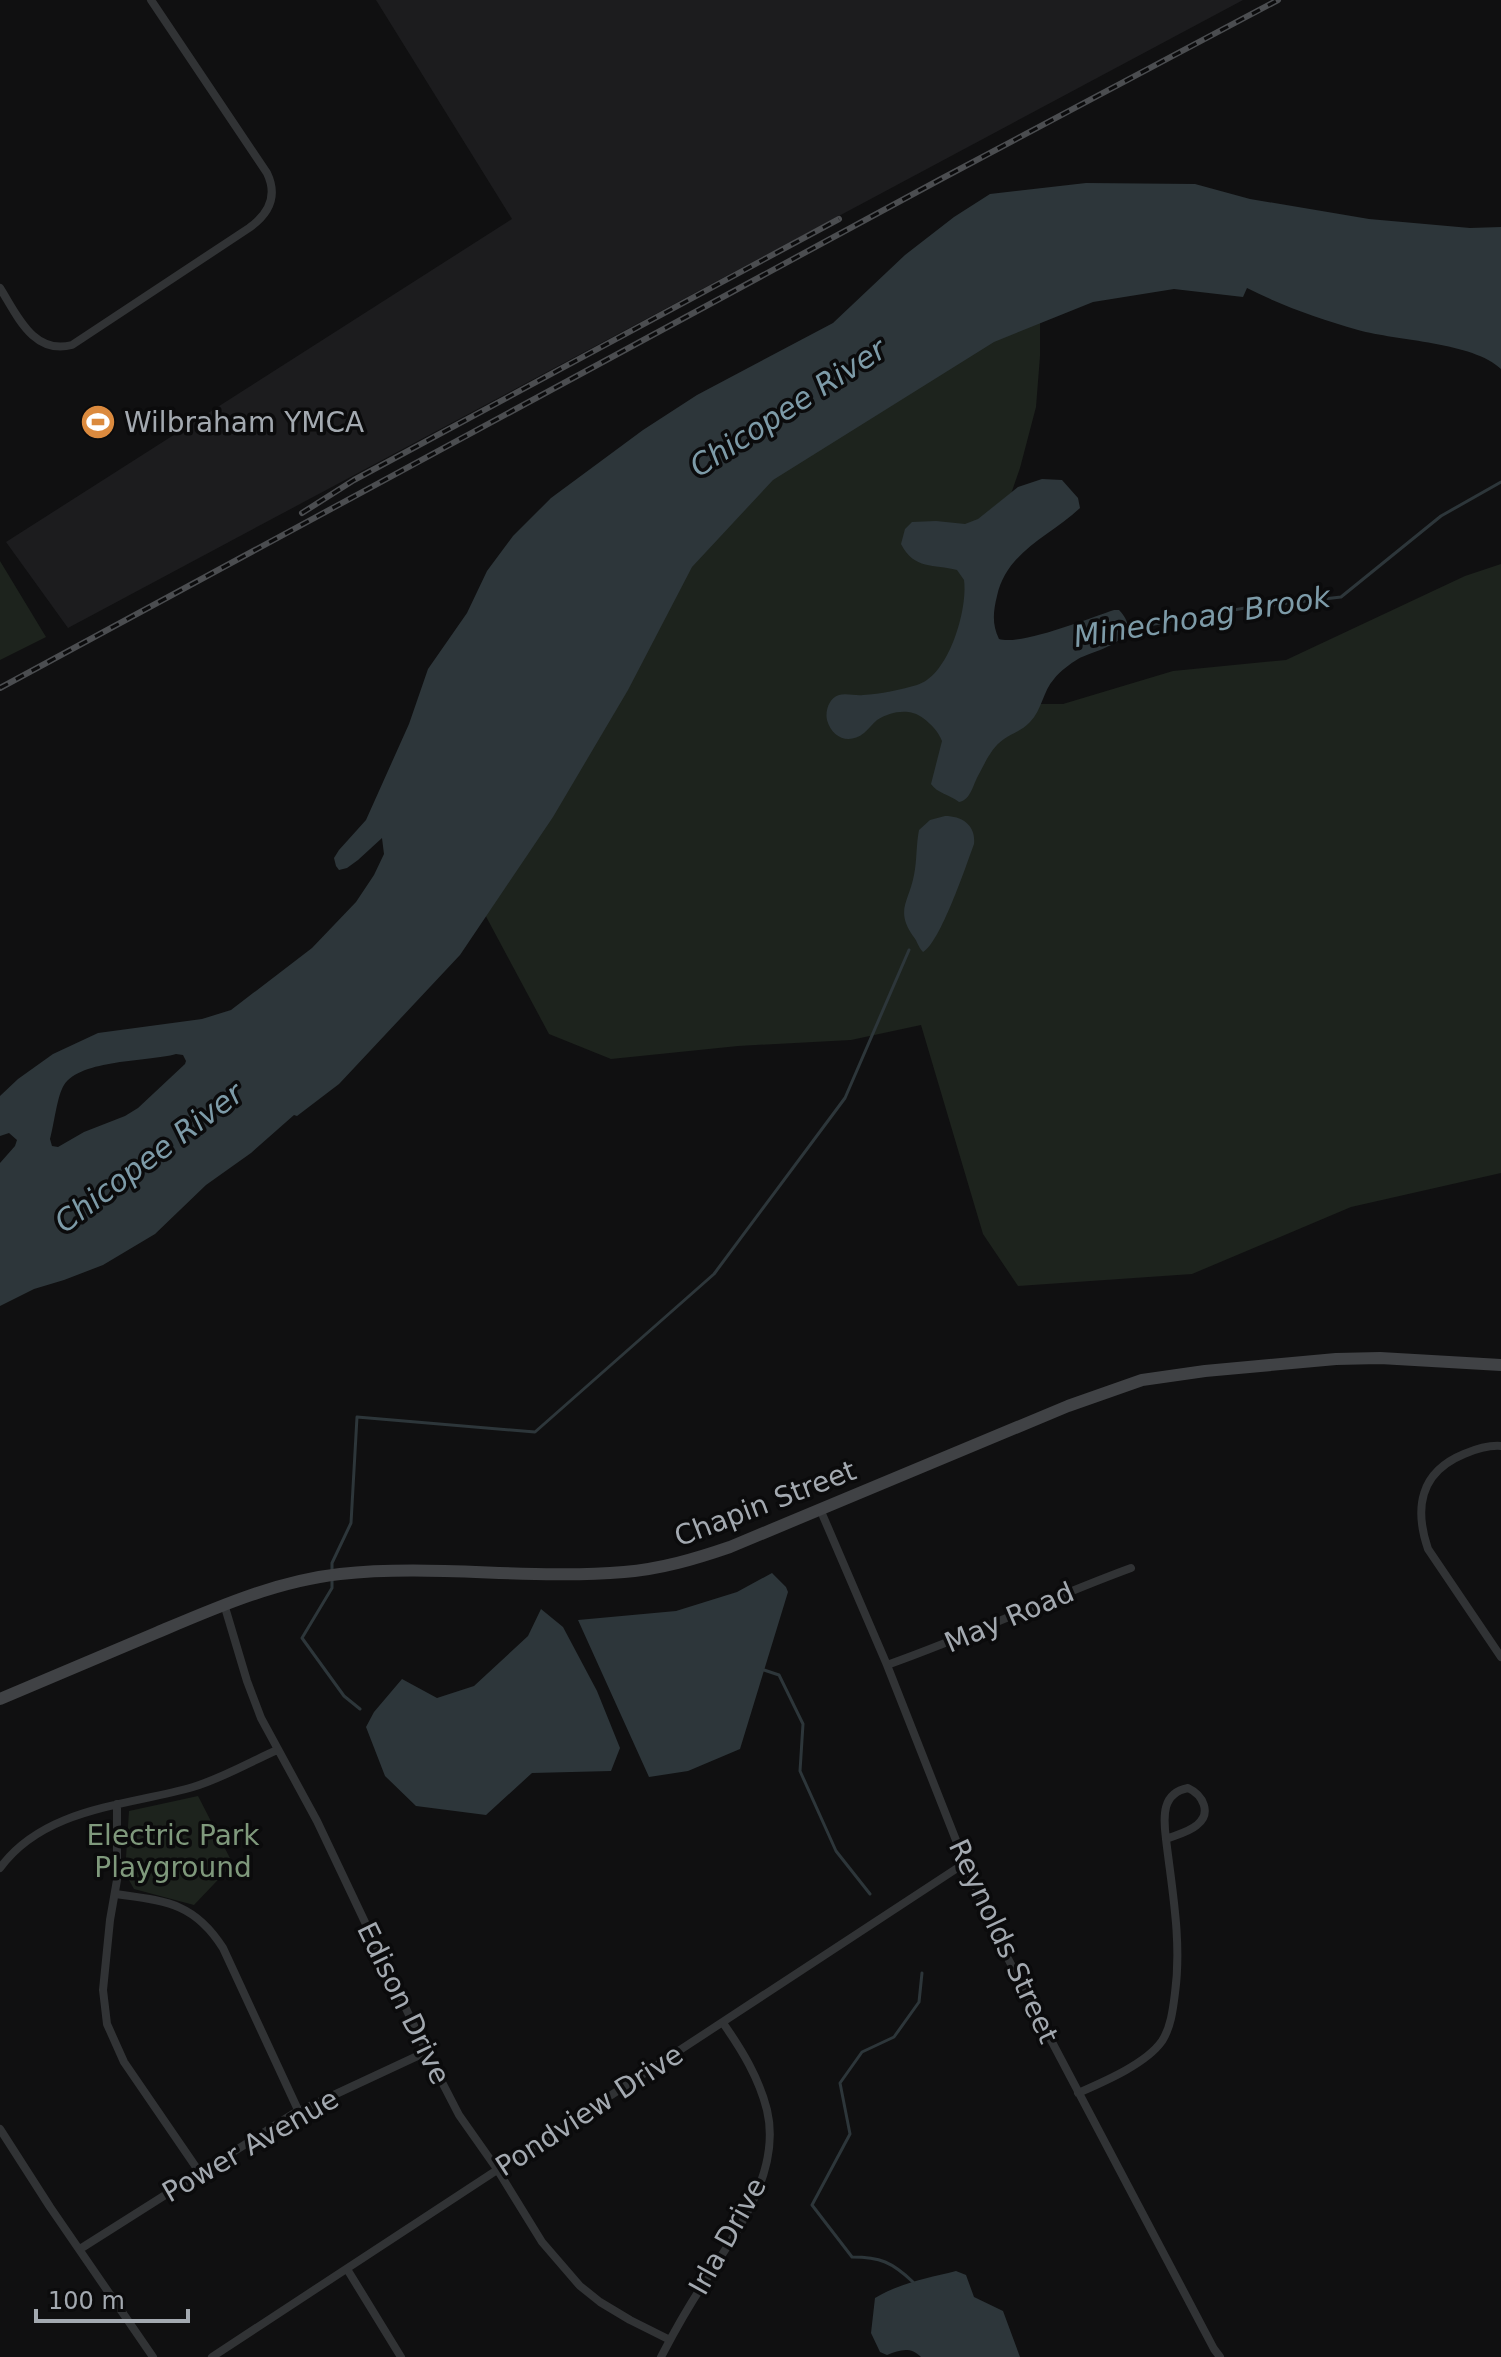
<svg xmlns="http://www.w3.org/2000/svg" width="1501" height="2357" font-family="'DejaVu Sans',sans-serif">
	<style>
		.built { fill: #1c1c1e }
		.green { fill: #1d231d }
		.water { fill: #2d363a; fill-rule: evenodd }
		.lines { fill: none; stroke-linecap: round; stroke-linejoin: round }
		.stream { stroke: #2d363a; stroke-width: 3 }
		.street { stroke: #313335; stroke-width: 8 }
		.secondary { stroke: #404245; stroke-width: 12 }
		.rail-casing { stroke: #4b4d50; stroke-width: 6 }
		.rail { stroke: #0b0b0c; stroke-width: 3; stroke-dasharray: 9; stroke-linecap: butt }
		.labels { text-anchor: middle; stroke-width: 7; stroke-linejoin: round; paint-order: stroke }
		.poi-label { font-size: 28px; fill: #a3a9b0; stroke: #0b0b0c; text-anchor: start }
		.street-label { font-size: 28px; fill: #a3a9b0; stroke: #0b0b0c }
		.park-label { font-size: 28px; fill: #7f997c; stroke: #0b0b0c }
		.water-label { font-size: 30px; font-style: italic; fill: #7d9ba8; stroke: #0b0b0c }
	</style>
	<rect width="100%" height="100%" fill="#101011"/>
	<!-- built -->
	<path class="built" d="M376,0H1243L68,628L6,542L512,219Z"/>
	<!-- green -->
	<path class="green" d="M1040,310V356L1036,407L1020,468L980,583L994,704H1063L1173,671L1286,660L1465,576L1501,564V1173L1351,1207L1192,1274L1018,1286L983,1234L921,1025L851,1040L738,1046L611,1059L549,1034L482,909L724,504Z
		M0,561L46,637L0,660Z
		M198,1796L233,1864L194,1905L134,1889L125,1873L129,1811Z"/>
	<!-- water -->
	<path class="water" d="M1086,183L1195,184L1250,199L1369,219L1470,228L1501,227V369C1473,342 1397,341 1358,330C1320,319 1282,306 1247,288L1243,297L1174,289L1093,302L994,342L773,480L692,567L628,690L553,817L460,955L339,1084L297,1116L294,1115L251,1153L206,1185L155,1234L103,1265L64,1280L34,1289L0,1306V1163L15,1146L17,1140L9,1133L0,1136V1096L18,1079L53,1054L98,1033L202,1019L231,1010L312,948L356,902L374,875L384,854L382,838L358,860L347,868L339,870L336,866L334,858L339,850L366,820L409,724L428,669L467,613L487,571L513,536L551,498L643,430L697,395L833,323L905,255L954,217L990,194ZM176,1054L183,1055L186,1061L185,1064L138,1108L125,1116L84,1132L58,1147L52,1146L50,1139C54,1125 57,1096 64,1085C81,1059 148,1062 176,1054Z
		M1042,479L1062,480L1078,498L1080,508C1049,537 1007,551 997,596C993,612 992,625 999,639C1020,646 1090,618 1114,610H1119C1148,640 1095,650 1078,659C1070,664 1060,671 1054,679C1043,691 1042,710 1030,722C1023,730 1013,733 1004,739C992,747 986,761 979,774C973,784 971,800 959,802C950,795 937,793 931,784L942,741C938,731 932,725 923,718C910,708 891,711 877,720C872,724 869,729 864,733C849,745 832,738 827,720C825,711 829,698 839,695C846,693 856,696 863,695C881,694 900,690 917,685C949,676 968,609 964,580L957,570C934,564 914,570 901,544L905,529L912,522L936,521L965,524L978,519L1018,487Z
		M945,816C963,816 976,826 974,844C966,866 940,943 923,952C918,947 918,942 913,936C895,910 909,902 914,875C917,860 916,845 919,830L930,820Z
		M772,1573L786,1587L788,1592L740,1749L688,1771L649,1777L578,1620L676,1611L737,1592Z
		M541,1609L563,1627L597,1691L620,1748L611,1771L532,1773L486,1815L416,1806L385,1776L366,1727L374,1712L402,1679L437,1698L474,1686L528,1636Z
		M956,2271L966,2275L974,2297L1003,2311L1020,2357H921C910,2346 900,2350 887,2355L880,2352L871,2333L875,2298C900,2283 928,2278 956,2271Z"/>
	<g class="lines">
		<!-- stream -->
		<path class="stream" d="M1126,629L1245,608L1341,597L1441,516L1501,482
			M332,1571V1563L351,1523L357,1417L535,1432L714,1274L845,1098L909,950
			M332,1578V1588L302,1638L344,1696L360,1709
			M764,1670L779,1675L803,1724L800,1771L836,1851L870,1894
			M913,2282C892,2262 880,2257 852,2257L812,2205L850,2134L840,2083L862,2052L894,2037L919,2002L922,1973"/>
		<!-- street -->
		<path class="street" d="M0,288C17,315 33,355 72,345L249,228C269,214 278,196 267,173L151,0
			M1501,1446C1488,1445 1476,1449 1464,1454C1420,1472 1414,1508 1428,1549L1501,1657
			M820,1509L887,1665L965,1863L1004,1951L1214,2349L1220,2357
			M224,1604L247,1681L261,1718L317,1821L428,2055L459,2115L497,2169L542,2242L580,2286L600,2302L630,2320L670,2340
			M887,1665C970,1636 1049,1598 1131,1568
			M117,1804V1880L110,1920L103,1990L107,2024L124,2062L200,2173
			M0,1868C45,1807 127,1806 193,1787C223,1778 250,1762 277,1750
			M115,1894C165,1901 194,1902 223,1948L299,2112
			M1078,2093C1103,2082 1146,2064 1162,2041C1171,2027 1173,2009 1175,1993C1182,1941 1172,1890 1166,1839C1176,1835 1189,1832 1197,1825C1212,1813 1203,1795 1188,1788C1162,1793 1163,1816 1166,1839
			M0,2129L50,2207L153,2357
			M80,2249L293,2114L426,2052
			M347,2269L401,2357
			M212,2357L965,1863
			M661,2357C674,2332 688,2307 704,2283C735,2233 782,2173 767,2110C759,2078 742,2050 723,2023"/>
		<!-- secondary -->
		<path class="secondary" d="M0,1699C52,1677 104,1655 156,1633C215,1608 276,1581 340,1574C434,1564 530,1580 624,1572C661,1569 695,1559 730,1547L1068,1406L1142,1380L1205,1371L1336,1359L1380,1358L1501,1365"/>
		<!-- rail casing -->
		<g class="rail-casing">
			<path id="rail" d="M302,513L354,480L839,219
				M0,688L941,179L1278,0"/>
		</g>
		<!-- rail -->
		<use href="#rail" class="rail"/>
	</g>
	<!-- icons -->
	<defs>
		<g id="stadium-disc" transform="scale(1.8)"><circle r="9.5" fill="#db8a3e" stroke="#0b0b0c"/><path d="M0-5a6.5 5 0 1 0 0 10a6.5 5 0 1 0 0-10ZM-3.5-1.8h7v3.6h-7Z" fill="#fff"/></g>
	</defs>
	<g fill-rule="evenodd">
		<use href="#stadium-disc" x="98" y="422"/>
	</g>
	<g class="labels">
		<!-- poi labels -->
		<g class="poi-label">
			<text x="124" y="432">Wilbraham YMCA</text>
		</g>
		<!-- street labels -->
		<g class="street-label">
			<text transform="translate(765 1503) rotate(-21)" y="10">Chapin Street</text>
			<text transform="translate(1009 1617) rotate(-23)" y="10">May Road</text>
			<text transform="translate(1004 1941) rotate(65)" y="10">Reynolds Street</text>
			<text transform="translate(404 2003) rotate(64)" y="10">Edison Drive</text>
			<text transform="translate(589 2110) rotate(-33)" y="10">Pondview Drive</text>
			<text transform="translate(250 2145) rotate(-30)" y="10">Power Avenue</text>
			<text transform="translate(727 2236) rotate(-61)" y="10">Irla Drive</text>
		</g>
		<!-- park labels -->
		<g class="park-label">
			<text x="173" y="1845">Electric Park<tspan x="173" dy="32">Playground</tspan></text>
		</g>
		<!-- water labels -->
		<g class="water-label">
			<text transform="translate(788 408) rotate(-33)" y="10">Chicopee River</text>
			<text transform="translate(1202 617) rotate(-9)" y="10">Minechoag Brook</text>
			<text transform="translate(149 1158) rotate(-37)" y="10">Chicopee River</text>
		</g>
	</g>
	<!-- scale -->
	<path d="M36 2309v12h152v-12" fill="none" stroke="#a3a9b0" stroke-width="4"/>
	<text x="48" y="2309" font-size="24" fill="#a3a9b0" stroke="#0b0b0c" stroke-width="6" paint-order="stroke">100 m</text>
</svg>
